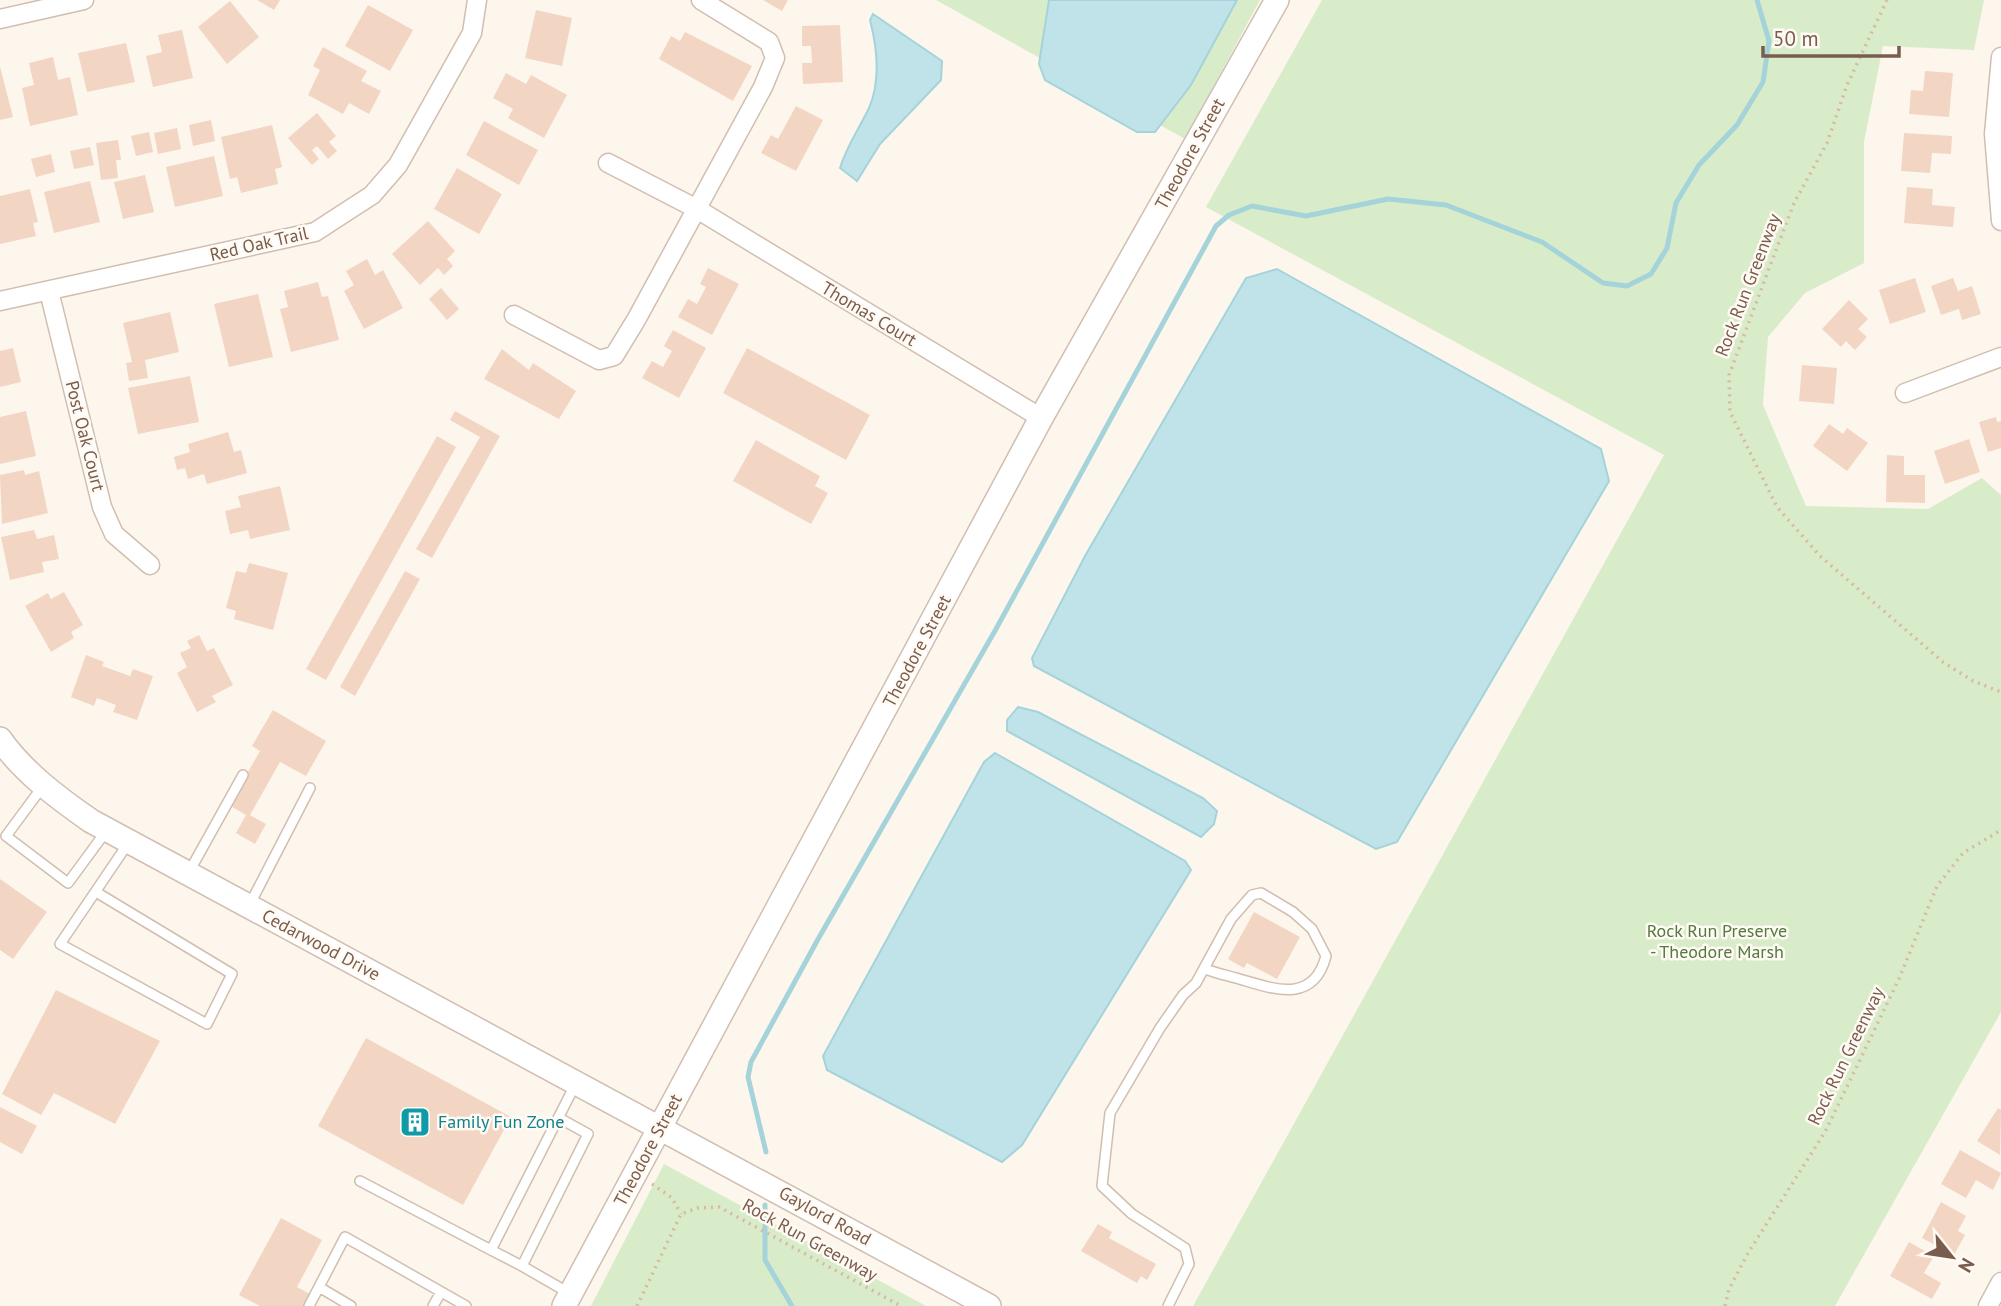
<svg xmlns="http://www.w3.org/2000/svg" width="2001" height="1306" font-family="'PT Sans',sans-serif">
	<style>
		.green { fill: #d8ecc9 }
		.water { fill: #bfe3e8; stroke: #a5d3da; stroke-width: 2 }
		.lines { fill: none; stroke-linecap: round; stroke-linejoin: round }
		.stream { stroke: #a5d3da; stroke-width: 5 }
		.building { fill: #f3d5c3 }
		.service-casing { stroke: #d1beb0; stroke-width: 12 }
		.minor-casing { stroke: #d1beb0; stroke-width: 21 }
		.tertiary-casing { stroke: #d1beb0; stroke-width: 26 }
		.path { stroke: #d9b8a5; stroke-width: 3.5; stroke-dasharray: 2 5; stroke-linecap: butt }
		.service { stroke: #fff; stroke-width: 9 }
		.minor { stroke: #fff; stroke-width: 18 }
		.tertiary { stroke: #fff; stroke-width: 23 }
		.labels { text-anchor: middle; stroke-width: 5; stroke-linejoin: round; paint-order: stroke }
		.street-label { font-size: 18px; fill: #7a5c4d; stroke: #fffaf3 }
		.park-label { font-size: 18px; fill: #537a41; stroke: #fffaf3 }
		.culture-label { font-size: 18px; fill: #0d838f; stroke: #fffaf3; text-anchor: start }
	</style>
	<rect width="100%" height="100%" fill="#fdf6ec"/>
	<!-- green -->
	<path class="green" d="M936,0H1260L1185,139Z
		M1322,0H1984L1974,50L1883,46L1864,142V263L1805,293L1768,337L1763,405L1806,506L1928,509L1982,478L2001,495V1012L1835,1306H1193L1664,455L1206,207Z
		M664,1164L926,1306H591Z"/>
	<!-- water -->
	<path class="water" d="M1049,0H1237L1191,85L1155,132H1137L1045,80L1039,64Z
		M873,14L942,61L941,80L880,144L857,181L840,168C847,145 859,129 869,108C881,80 877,47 870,20Z
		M1277,269L1601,449L1609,481L1397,842L1376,849L1034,666L1032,658L1085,556L1246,278Z
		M1018,707L1038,712L1203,798L1217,811L1214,824L1201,837L1007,731V720Z
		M995,753L1185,861L1191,870L1022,1145L1002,1162L827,1070L823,1056L984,762Z"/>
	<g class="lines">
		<!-- stream -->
		<path class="stream" d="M766,1152L748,1077L751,1062L817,941L996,629L1216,226L1229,215L1252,206L1306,216L1388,199L1446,205L1542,242L1603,283L1627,286L1651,274L1667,248L1676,203L1699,165L1737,125L1763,82L1769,41L1757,0
			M765,1205V1260L792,1306"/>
	</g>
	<!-- building -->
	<path class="building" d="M257,0H280L274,10Z
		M763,0H788L782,11Z
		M230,1L259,37L227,64L198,27Z
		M368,5L413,30L390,71L345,46Z
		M536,10L572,18L562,66L525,58Z
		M840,25L843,82L803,84L802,63H812L811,46H802V26Z
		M182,30L193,78L153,87L146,56L162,52L158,35Z
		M685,32L752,66L733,101L659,59L671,36L680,41Z
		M126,43L135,82L87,92L78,53Z
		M323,47L367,71L361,81L381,91L369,114L349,103L343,114L308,95L320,70L313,66Z
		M53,57L58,80L70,77L78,115L30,126L22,88L34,85L29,63Z
		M0,67L13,117L0,120Z
		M1925,71L1953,73L1949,117L1909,114L1911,90L1923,91Z
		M506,73L526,84L531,75L567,95L544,138L508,118L513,109L493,98Z
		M796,106L823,120L796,171L761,153L771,135L778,139Z
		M317,113L336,136L329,142L337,151L328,159L317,146L312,150L319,159L312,165L288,138Z
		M211,120L215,141L193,146L189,125Z
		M484,121L538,150L519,185L466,155Z
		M272,125L282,167L275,169L278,184L241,193L237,177L230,179L221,137Z
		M177,128L181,149L158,154L154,133Z
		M149,132L153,152L136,156L131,136Z
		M1904,133L1952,136L1951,154L1932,153L1930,173L1901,171Z
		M118,140L121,160H116L118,178L101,180L96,143Z
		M90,147L94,165L74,169L70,151Z
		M51,154L55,172L36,177L31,159Z
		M214,156L223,196L175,207L166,167Z
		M457,168L502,194L479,234L434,209Z
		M145,175L154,212L123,219L114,182Z
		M90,181L100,222L54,233L44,192Z
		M1907,187L1933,189L1932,205L1955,207L1953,227L1904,223Z
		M30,189L38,222L33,223L36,236L0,244V196Z
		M428,221L455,251L447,259L453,266L444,275L438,268L420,285L392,254Z
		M367,259L375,275L383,270L403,308L364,329L344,291L354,285L346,271Z
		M708,268L739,284L712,335L678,317L688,299L697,304L706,287L700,284Z
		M1915,278L1926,312L1890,324L1879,290Z
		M1953,278L1958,291L1972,286L1981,314L1962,320L1959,309L1941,315L1931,286Z
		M318,282L322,297L328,296L339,340L291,352L280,309L288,307L284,291Z
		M441,288L459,309L447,320L429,299Z
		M258,294L273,357L229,367L214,304Z
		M1849,300L1868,319L1858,329L1867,337L1855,350L1846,341L1841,347L1822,329Z
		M170,312L179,352L145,360L148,378L129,381L126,363L132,362L123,323Z
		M673,330L706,348L679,398L642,378L652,361L663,367L672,351L664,346Z
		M13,348L21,382L0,387V351Z
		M747,348L870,415L846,460L723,393Z
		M502,349L529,370L533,363L576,391L559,419L484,379Z
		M1802,365L1837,368L1834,404L1799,401Z
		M190,376L199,422L138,434L128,388Z
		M26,411L36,456L0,464V417Z
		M455,411L500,436L432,558L416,549L480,437L450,420Z
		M1996,417L1997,422L2001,421V448L1988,452L1979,422Z
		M1829,424L1843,434L1847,428L1868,443L1847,471L1813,446Z
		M228,432L234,452L241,450L247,473L207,484L204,474L188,479L185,468L177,470L174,457L190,452L188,444Z
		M437,436L456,447L326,680L306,669Z
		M1969,439L1980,472L1945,484L1934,451Z
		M756,440L820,476L815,486L828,493L811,524L733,481Z
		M1887,455L1904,456V475H1925V503L1886,502Z
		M24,470L25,475L39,471L48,513L2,524L0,475Z
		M280,486L290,530L250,539L248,530L230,534L225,511L241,507L238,496Z
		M34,530L37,539L54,535L59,559L42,562L44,572L10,580L1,537Z
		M249,563L288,573L273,630L234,619L236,611L226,608L236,571L246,573Z
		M405,571L420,579L355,696L340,687Z
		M64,592L83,625L71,632L74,638L51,652L25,606L48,593L51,599Z
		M199,635L207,651L214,648L233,685L212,696L216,702L197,712L177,673L187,667L180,653L191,648L187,641Z
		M86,655L104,662L102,666L130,676L133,669L153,676L137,720L113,712L116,705L97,698L94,706L71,697Z
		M273,710L326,741L306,776L280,762L250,815L266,824L255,844L236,833L246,815L229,805L260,751L252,746Z
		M0,879L47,912L13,959L0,950Z
		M1254,912L1300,937L1277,979L1247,963L1244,968L1228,959Z
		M56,990L160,1041L115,1124L54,1093L41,1115L2,1094Z
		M366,1038L511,1117L463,1205L318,1126Z
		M0,1107L37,1126L22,1154L0,1142Z
		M1998,1108L2001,1110L2000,1155L1977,1141Z
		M1960,1150L2001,1173L1993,1190L1976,1180L1966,1198L1941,1184Z
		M1941,1202L1966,1216L1958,1231L1965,1235L1954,1255L1922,1238Z
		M281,1218L322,1240L297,1287L310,1294L304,1306H260L239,1295Z
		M1098,1224L1112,1232L1109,1238L1156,1264L1147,1280L1141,1276L1137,1283L1081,1251Z
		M1909,1242L1934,1256L1924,1273L1941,1283L1932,1299L1890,1276Z"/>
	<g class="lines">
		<!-- service casing -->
		<g class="service-casing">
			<path id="service" d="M43,786L6,836L68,883L107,830
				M189,872L243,775
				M96,892L232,974L207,1024L60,944L129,842
				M250,904L310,788
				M360,1181L491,1250L576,1083
				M491,1250L522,1266L588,1134L559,1118
				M522,1266L569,1293
				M319,1287L351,1306
				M309,1306L345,1237L466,1306
				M433,1306L441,1292
				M1168,1306L1189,1264L1185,1248L1132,1214L1102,1186L1110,1113L1160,1028L1183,995L1196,983L1231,919L1252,895L1261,893L1293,912L1312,929L1326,956C1313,1006 1271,988 1236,978C1225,975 1216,973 1205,969"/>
		</g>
		<!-- minor casing -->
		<g class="minor-casing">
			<path id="minor" d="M0,19L84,0
				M2001,57L1994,134L2001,221
				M608,163L697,209L1041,418
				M49,291L102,507L114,534L150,565
				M0,301L315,232L372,195L398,165L472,33L477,0
				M514,315L599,360L614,356L636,320L763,87L775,58L769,42L701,0
				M1905,393L2001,357
				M1988,1306L2001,1282"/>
		</g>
		<!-- tertiary casing -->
		<g class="tertiary-casing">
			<path id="tertiary" d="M0,739C23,772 58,798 91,821L989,1306
				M564,1306L1041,418L1277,0"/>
		</g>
		<!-- path -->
		<path class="path" d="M1887,0L1847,85L1827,143L1794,203L1770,266L1729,375L1730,412L1777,507L1820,556L1943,662L1973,681L2001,692
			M652,1184L672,1198L681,1214
			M637,1306L681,1214L698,1208L719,1207L901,1306
			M1725,1306L1729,1289L1748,1253L1825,1132L1899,979L1937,886L1963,853L2001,830"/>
		<!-- service -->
		<use href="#service" class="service"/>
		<!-- minor -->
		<use href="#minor" class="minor"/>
		<!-- tertiary -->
		<use href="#tertiary" class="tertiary"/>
	</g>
	<!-- icons -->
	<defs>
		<g id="building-square" transform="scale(1.575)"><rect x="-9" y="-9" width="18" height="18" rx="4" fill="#0f9aa8" stroke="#fffaf3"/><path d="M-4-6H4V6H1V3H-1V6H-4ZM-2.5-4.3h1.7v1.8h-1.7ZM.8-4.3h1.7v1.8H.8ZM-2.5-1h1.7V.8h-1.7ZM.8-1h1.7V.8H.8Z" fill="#fff"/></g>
	</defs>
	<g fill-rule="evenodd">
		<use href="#building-square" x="415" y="1122"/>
	</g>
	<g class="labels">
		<!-- street labels -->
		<g class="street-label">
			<text transform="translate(1190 154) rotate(-61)" y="6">Theodore Street</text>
			<text transform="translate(259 244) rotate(-13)" y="6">Red Oak Trail</text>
			<text transform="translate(1748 285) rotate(-69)" y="6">Rock Run Greenway</text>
			<text transform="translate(869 314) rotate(31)" y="6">Thomas Court</text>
			<text transform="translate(85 436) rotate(76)" y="6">Post Oak Court</text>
			<text transform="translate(917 651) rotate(-62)" y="6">Theodore Street</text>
			<text transform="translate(321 945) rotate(28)" y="6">Cedarwood Drive</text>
			<text transform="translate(1846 1056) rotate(-64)" y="6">Rock Run Greenway</text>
			<text transform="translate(648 1150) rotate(-62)" y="6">Theodore Street</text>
			<text transform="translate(825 1216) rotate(29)" y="6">Gaylord Road</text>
			<text transform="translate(810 1240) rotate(29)" y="6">Rock Run Greenway</text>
		</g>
		<!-- park labels -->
		<g class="park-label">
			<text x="1717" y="937">Rock Run Preserve<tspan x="1717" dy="21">- Theodore Marsh</tspan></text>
		</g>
		<!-- culture labels -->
		<g class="culture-label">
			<text x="438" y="1128">Family Fun Zone</text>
		</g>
	</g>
	<!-- north arrow -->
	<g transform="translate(1952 1257) rotate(120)" stroke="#fffaf3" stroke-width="5" paint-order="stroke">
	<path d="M0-5L12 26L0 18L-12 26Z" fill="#7a5c4d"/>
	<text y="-10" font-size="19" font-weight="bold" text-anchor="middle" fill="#7a5c4d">N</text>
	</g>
	<!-- scale -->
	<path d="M1763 46v10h136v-10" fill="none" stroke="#7a5c4d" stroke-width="3.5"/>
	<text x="1773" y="46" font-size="21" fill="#7a5c4d" stroke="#fffaf3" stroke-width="5" paint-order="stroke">50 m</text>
</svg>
